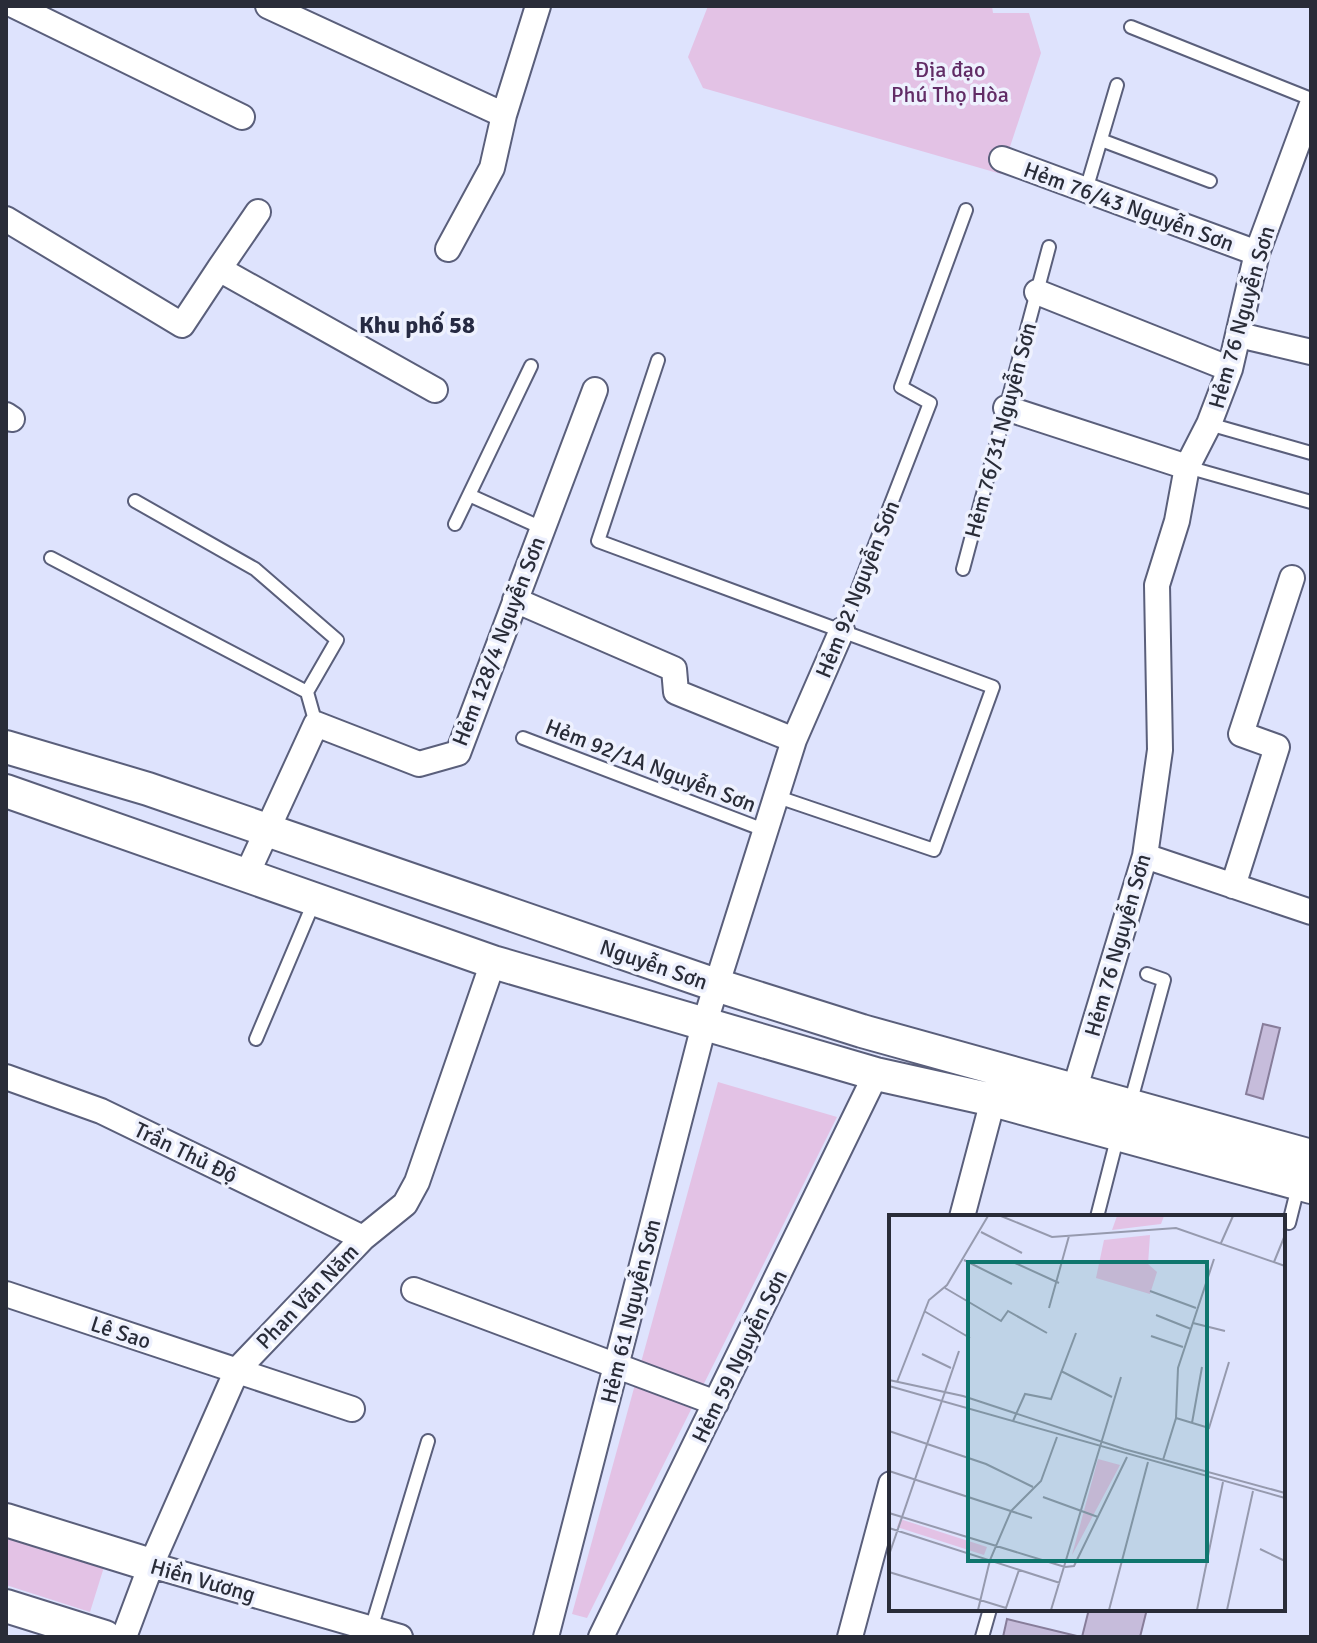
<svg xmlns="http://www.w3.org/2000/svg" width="1317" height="1643" font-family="Signika,sans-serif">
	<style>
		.green { fill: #e3c2e5 }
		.building { fill: #c6bcdb; stroke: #877d9a; stroke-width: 2 }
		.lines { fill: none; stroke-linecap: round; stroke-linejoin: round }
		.lane-casing { stroke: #5a5f7b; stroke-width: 16 }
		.street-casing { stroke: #5a5f7b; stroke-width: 28 }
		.secondary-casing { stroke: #5a5f7b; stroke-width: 36 }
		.lane { stroke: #fff; stroke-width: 12 }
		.street { stroke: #fff; stroke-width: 24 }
		.secondary { stroke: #fff; stroke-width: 32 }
		.labels { text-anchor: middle; stroke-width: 7; stroke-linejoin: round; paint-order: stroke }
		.park-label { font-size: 22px; fill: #612c66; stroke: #eef1fe }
		.street-label { font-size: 22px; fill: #292c38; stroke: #eef1fe }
		.neighbourhood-label { font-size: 24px; font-weight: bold; fill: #262a42; stroke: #eef1fe }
		.inset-road { fill: none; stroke: #969aae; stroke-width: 2 }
		.view { fill: #0f766e; fill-opacity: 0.15; stroke: #0f766e; stroke-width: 4 }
		.inset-edge { fill: none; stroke: #292c38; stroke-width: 4 }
	</style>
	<rect width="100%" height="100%" fill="#dee3fd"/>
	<!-- green -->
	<path class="green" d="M708,6H992L993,13H1029L1041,53L1001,174L703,88L688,57Z
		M718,1082L837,1117L587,1618L572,1614Z
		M6,1536L104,1567L90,1612L6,1585Z"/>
	<!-- building -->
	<path class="building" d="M1263,1024L1280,1028L1263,1099L1246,1094Z
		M1089,1609H1147L1140,1637H1082Z
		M1007,1619L1081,1637H1003Z"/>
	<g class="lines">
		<!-- lane casing -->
		<g class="lane-casing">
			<path id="lane" d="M1131,27L1311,99
				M1101,140L1210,181
				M1086,190L1117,85
				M658,360L598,541L993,687L934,850L775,796
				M1209,424L1311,453
				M1187,467L1311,502
				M469,495L542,528
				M135,501L255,569L337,640L307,692L316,724
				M455,524L531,366
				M51,558L307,692
				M963,569L1049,247
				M842,630L930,403L901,387L966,210
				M523,738L764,830
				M256,1039L314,902
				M1130,1104L1164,980L1147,974
				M1097,1217L1118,1135
				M1289,1223L1299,1183
				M371,1629L428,1441
				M982,1637L990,1609"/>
		</g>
		<!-- street casing -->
		<g class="street-casing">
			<path id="street" d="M15,6L242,117
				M268,6L504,115
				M1002,159L1257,253
				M6,219L182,325L219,269L435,390
				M448,249L492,168L504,115L538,6
				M219,269L258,212
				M1037,292L1230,369
				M1239,335L1311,352
				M1006,408L1187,467
				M6,415L12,419
				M515,600L674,669L676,692L794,740
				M1145,856L1311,912
				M247,874L316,724L419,764L458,753L595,390
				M1233,886L1277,747L1241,734L1292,578
				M6,1077L101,1111L363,1238
				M1075,1088L1145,856L1160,750L1157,585L1177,521L1187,467L1209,424L1230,369L1257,253L1311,107
				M962,1217L993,1100
				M414,1290L716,1403
				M6,1294L352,1409
				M151,1565L400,1637
				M124,1637L151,1565L237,1370L363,1238L405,1204L417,1182L493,962
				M546,1637L704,1025L794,740L842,630
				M601,1637L876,1074
				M850,1637L891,1484"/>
		</g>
		<!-- secondary casing -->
		<g class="secondary-casing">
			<path id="secondary" d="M6,747L148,789L716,985L862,1031L1311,1156
				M6,791L493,962L876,1074L993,1100L1311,1187
				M6,1520L151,1565
				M6,1606L105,1637"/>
		</g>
		<!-- lane -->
		<use href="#lane" class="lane"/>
		<!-- street -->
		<use href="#street" class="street"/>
		<!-- secondary -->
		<use href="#secondary" class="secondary"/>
	</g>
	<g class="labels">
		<!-- park labels -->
		<g class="park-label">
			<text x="950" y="77">Địa đạo<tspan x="950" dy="25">Phú Thọ Hòa</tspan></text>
		</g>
		<!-- street labels -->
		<g class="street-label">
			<text transform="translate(1129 206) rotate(20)" y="8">Hẻm 76/43 Nguyễn Sơn</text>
			<text transform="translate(1241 317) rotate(-74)" y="8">Hẻm 76 Nguyễn Sơn</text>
			<text transform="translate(1000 430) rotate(-75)" y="8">Hẻm 76/31 Nguyễn Sơn</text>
			<text transform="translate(857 589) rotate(-68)" y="8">Hẻm 92 Nguyễn Sơn</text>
			<text transform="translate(498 641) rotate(-69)" y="8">Hẻm 128/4 Nguyễn Sơn</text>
			<text transform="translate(651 765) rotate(21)" y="8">Hẻm 92/1A Nguyễn Sơn</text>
			<text transform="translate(1117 945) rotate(-74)" y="8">Hẻm 76 Nguyễn Sơn</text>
			<text transform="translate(654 964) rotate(19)" y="8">Nguyễn Sơn</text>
			<text transform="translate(186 1152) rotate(26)" y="8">Trần Thủ Độ</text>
			<text transform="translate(307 1296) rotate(-46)" y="8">Phan Văn Năm</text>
			<text transform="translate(630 1311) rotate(-76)" y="8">Hẻm 61 Nguyễn Sơn</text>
			<text transform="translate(121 1332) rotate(18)" y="8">Lê Sao</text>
			<text transform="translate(739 1356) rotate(-64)" y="8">Hẻm 59 Nguyễn Sơn</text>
			<text transform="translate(203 1580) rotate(16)" y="8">Hiền Vương</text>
		</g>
		<!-- neighbourhood labels -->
		<g class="neighbourhood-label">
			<text x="417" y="333">Khu phố 58</text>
		</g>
	</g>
	<!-- overview -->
	<g transform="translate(889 1215)">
		<rect width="396" height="396" fill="#dee3fd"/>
		<path d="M228,1H275L272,9L223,15ZM261,20L259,49L268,57L261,79L207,63L215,25ZM209,244L231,250L183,340ZM11,304L98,332L95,340L8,312Z" fill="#e3c2e5"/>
		<path class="inset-road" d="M112,1L163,22L287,13L396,51M92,17L133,38M332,28L344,1M75,45L123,69M124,47L170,68M385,47L396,20M56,73L112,106L119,96L158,118M261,76L307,93M160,93L180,21M35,96L81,123M267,100L302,114M304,108L336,116M262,121L294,132M33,139L62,153M172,156L223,182M0,165L74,181L235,234L396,278M8,167L40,85L58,70L99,1M0,171L396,283M287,203L320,213L340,147M124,206L136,179L162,184L187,118M303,208L313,152M0,216L97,249L144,272M274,245L287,203L289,153L325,44M0,256L143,303M154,282L209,302M0,298L176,352M0,313L171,368M371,334L396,346M0,340L70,136M176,352L185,351L238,242M0,357L117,393L130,355M89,395L101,345L122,296L152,266L168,222M162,395L232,162M220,395L259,247M308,395L334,267M338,395L364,276"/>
		<path class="view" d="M79,47H318V346H79Z"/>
		<rect width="396" height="396" class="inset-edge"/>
	</g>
	<!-- border -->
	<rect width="1317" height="1643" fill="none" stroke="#292c38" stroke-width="16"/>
</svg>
